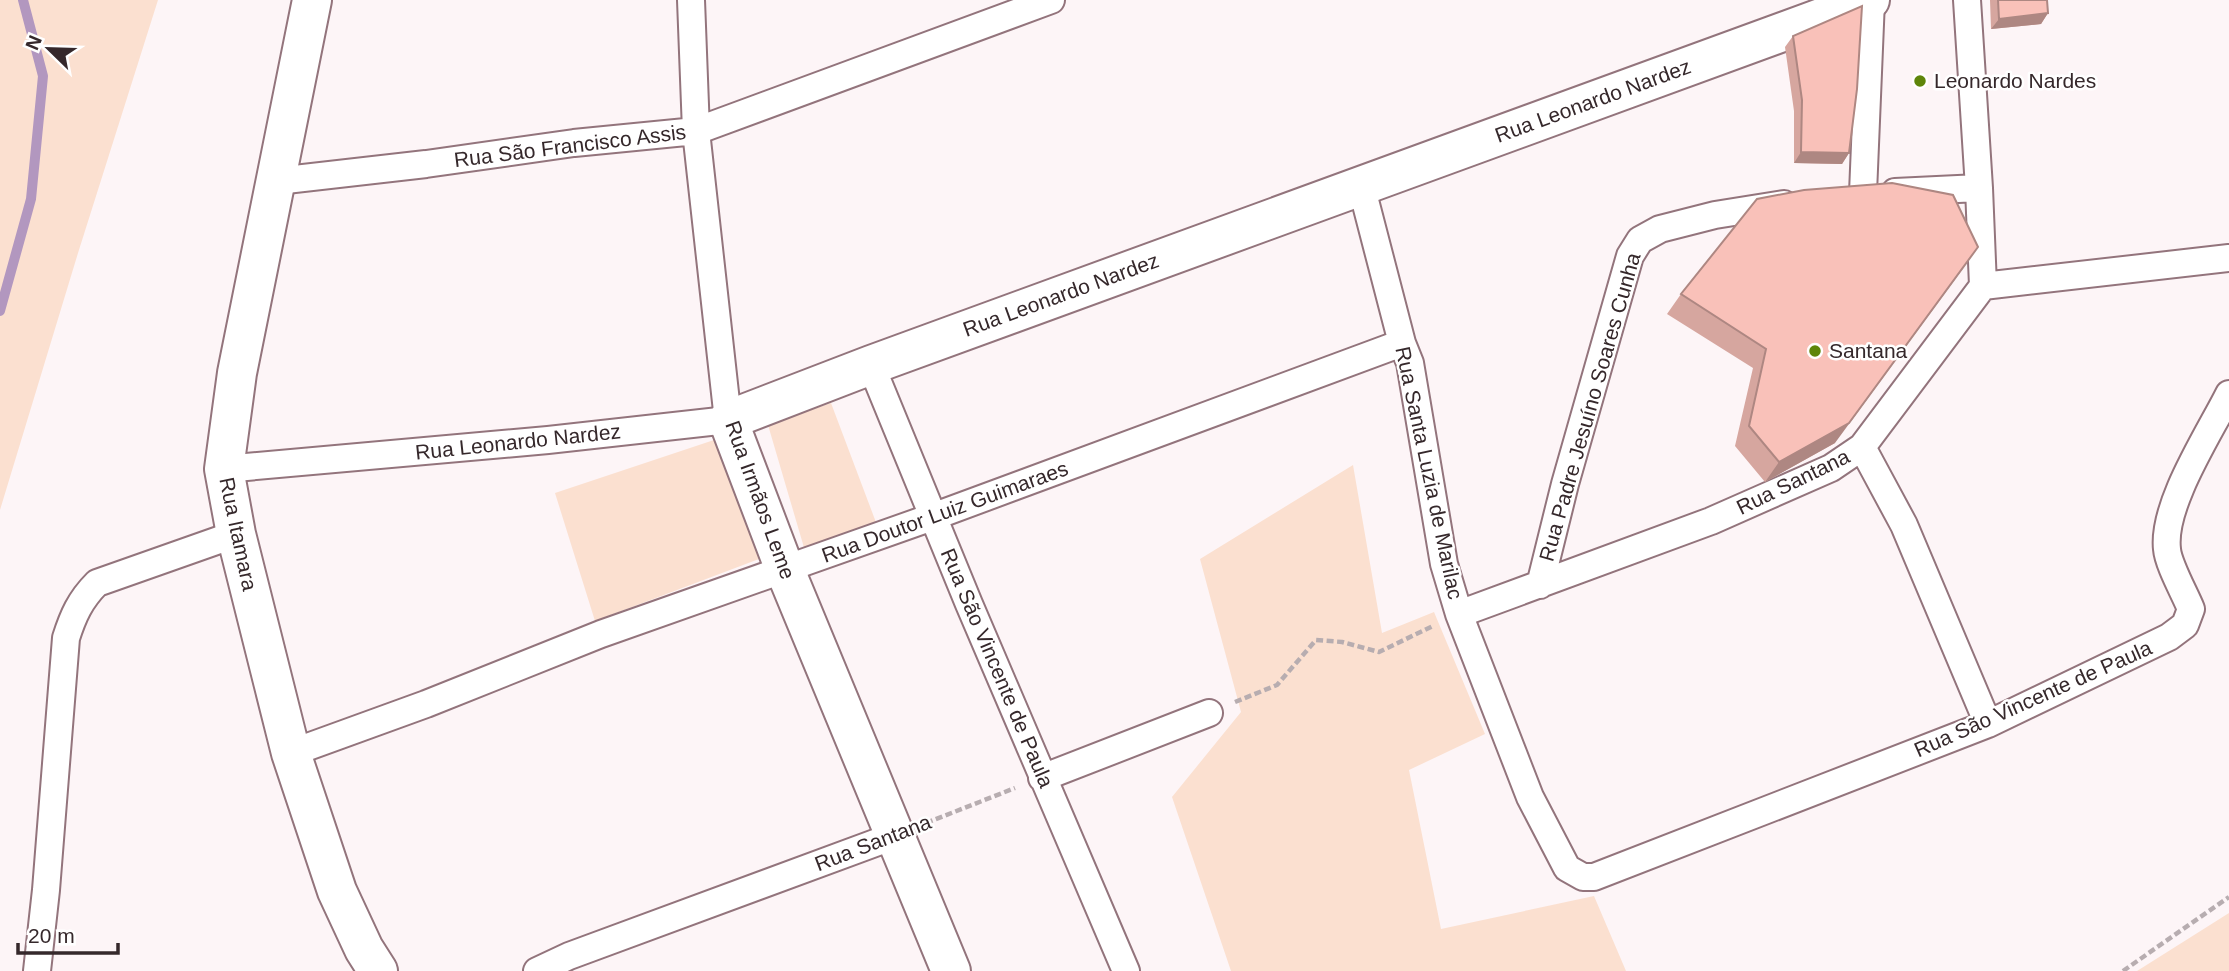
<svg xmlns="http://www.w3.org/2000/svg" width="2229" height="971" font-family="Helvetica,sans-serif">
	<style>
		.green { fill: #fbe0d0 }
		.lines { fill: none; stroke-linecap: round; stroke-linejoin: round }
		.stream { stroke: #b297bf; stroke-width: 10 }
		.street-casing { stroke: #93747c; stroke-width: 30 }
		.secondary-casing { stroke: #93747c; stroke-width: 42 }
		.path { stroke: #b7adb0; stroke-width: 4.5; stroke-dasharray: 7 3.5; stroke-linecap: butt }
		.street { stroke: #fff; stroke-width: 26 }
		.secondary { stroke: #fff; stroke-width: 38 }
		.wall { fill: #d6a69f }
		.shaded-wall { fill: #ae8782 }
		.building { fill: #f9c1b9; stroke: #ae8782; stroke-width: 2 }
		.poi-dot { fill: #5e850a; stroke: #fff; stroke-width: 2.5 }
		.labels { text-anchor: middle; stroke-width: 5; stroke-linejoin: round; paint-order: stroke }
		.poi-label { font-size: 21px; fill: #35282b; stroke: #fff; text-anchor: start }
		.street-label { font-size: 21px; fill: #35282b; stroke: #fff }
	</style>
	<rect width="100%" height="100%" fill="#fdf5f7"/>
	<!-- green -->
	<path class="green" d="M0,0H158L78,253L0,510Z
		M831,403L880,533L805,551L768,425Z
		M720,438L759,559L595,621L555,493Z
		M1353,465L1382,633L1434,612L1485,734L1409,770L1441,929L1594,896L1626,971H1231L1172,797L1241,712L1200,559Z
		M2229,913V971H2137Z"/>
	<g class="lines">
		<!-- stream -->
		<path class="stream" d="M0,311L31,199L43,76L23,0"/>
		<!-- street casing -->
		<g class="street-casing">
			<path id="street" d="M1967,0L1979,188L1983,286
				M277,181L426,164L574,143L696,131L1051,0
				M1361,185L1402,343L1410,363L1444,564L1459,614L1530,797L1567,868L1583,877H1594L1988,724L2169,637L2185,625L2191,609C2185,594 2168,564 2167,549C2162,505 2209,434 2229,394
				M1895,192L1979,188
				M1863,193L1871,0
				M871,365L969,604L1126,971
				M1862,447L1904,525L1988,724
				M224,469L548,440L728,420L696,131L691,0
				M1540,585L1565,484L1630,256L1640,240L1660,229L1715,215L1784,204
				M1459,614L1711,521L1831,468L1862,447L1983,286L2229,258
				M291,753L426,704L601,634L935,516L1402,343
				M1042,778L1209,713
				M37,971L46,890L66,638C73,616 80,600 97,583L236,534
				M537,971L569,956L894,836"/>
		</g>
		<!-- secondary casing -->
		<g class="secondary-casing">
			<path id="secondary" d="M312,0L237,373L224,469L236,534L291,753L337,891L364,949L378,971
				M951,971L785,570L728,420L871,365L1870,0"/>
		</g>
		<!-- path -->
		<path class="path" d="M1235,702L1277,685L1316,640L1342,642L1379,652L1433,626
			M926,823L1015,788
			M2123,971L2229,897"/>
		<!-- street -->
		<use href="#street" class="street"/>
		<!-- secondary -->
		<use href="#secondary" class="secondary"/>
	</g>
	<!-- wall -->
	<path class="wall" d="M1990,0H2047L2048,13L2041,24L1991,29Z
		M1793,36L1849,153L1842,164L1794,163V111L1785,47Z
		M1757,199L1835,443L1765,482L1735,446L1753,368L1667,314L1681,294Z"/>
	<!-- shaded-wall -->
	<path class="shaded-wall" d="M2048,13L2041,24L1991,29L1999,19Z
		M1801,152L1849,153L1842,164L1794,163Z
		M1964,267L1835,443L1765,482L1779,462Z"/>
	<!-- building -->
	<path class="building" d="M1998,0H2047L2048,13L1999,19Z
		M1862,6L1857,89L1849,153L1801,152L1802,100L1793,36Z
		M1892,183L1953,195L1978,247L1849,423L1779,462L1749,426L1766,349L1681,294L1757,199L1804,190Z"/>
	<!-- markers -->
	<g class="poi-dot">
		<circle cx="1920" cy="81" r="7"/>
		<circle cx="1815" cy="351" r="7"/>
	</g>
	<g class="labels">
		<!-- poi labels -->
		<g class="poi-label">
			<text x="1934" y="88">Leonardo Nardes</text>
			<text x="1829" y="358">Santana</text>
		</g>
		<!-- street labels -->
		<g class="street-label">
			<text transform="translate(1593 101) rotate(-20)" y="7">Rua Leonardo Nardez</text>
			<text transform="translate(570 146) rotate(-7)" y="7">Rua São Francisco Assis</text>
			<text transform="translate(1061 295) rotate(-20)" y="7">Rua Leonardo Nardez</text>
			<text transform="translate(1590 407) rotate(-74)" y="7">Rua Padre Jesuíno Soares Cunha</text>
			<text transform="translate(518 442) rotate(-6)" y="7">Rua Leonardo Nardez</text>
			<text transform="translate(1429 473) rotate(78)" y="7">Rua Santa Luzia de Marilac</text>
			<text transform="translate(1793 482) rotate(-26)" y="7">Rua Santana</text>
			<text transform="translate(760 500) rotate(70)" y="7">Rua Irmãos Leme</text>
			<text transform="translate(945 512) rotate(-20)" y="7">Rua Doutor Luiz Guimaraes</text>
			<text transform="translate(238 534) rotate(78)" y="7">Rua Itamara</text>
			<text transform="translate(997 668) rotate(67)" y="7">Rua São Vincente de Paula</text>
			<text transform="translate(2033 699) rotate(-24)" y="7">Rua São Vincente de Paula</text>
			<text transform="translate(873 843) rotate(-21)" y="7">Rua Santana</text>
		</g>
	</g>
	<!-- north arrow -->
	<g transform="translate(49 49) rotate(293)" stroke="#ffffff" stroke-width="5" paint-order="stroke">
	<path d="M0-5L12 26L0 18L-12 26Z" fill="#35282b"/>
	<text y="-10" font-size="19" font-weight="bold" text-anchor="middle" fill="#35282b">N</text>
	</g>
	<!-- scale -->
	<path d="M18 943v10h100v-10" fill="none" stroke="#35282b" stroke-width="3.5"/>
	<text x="28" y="943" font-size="21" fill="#35282b" stroke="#ffffff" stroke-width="5" paint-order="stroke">20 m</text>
</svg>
